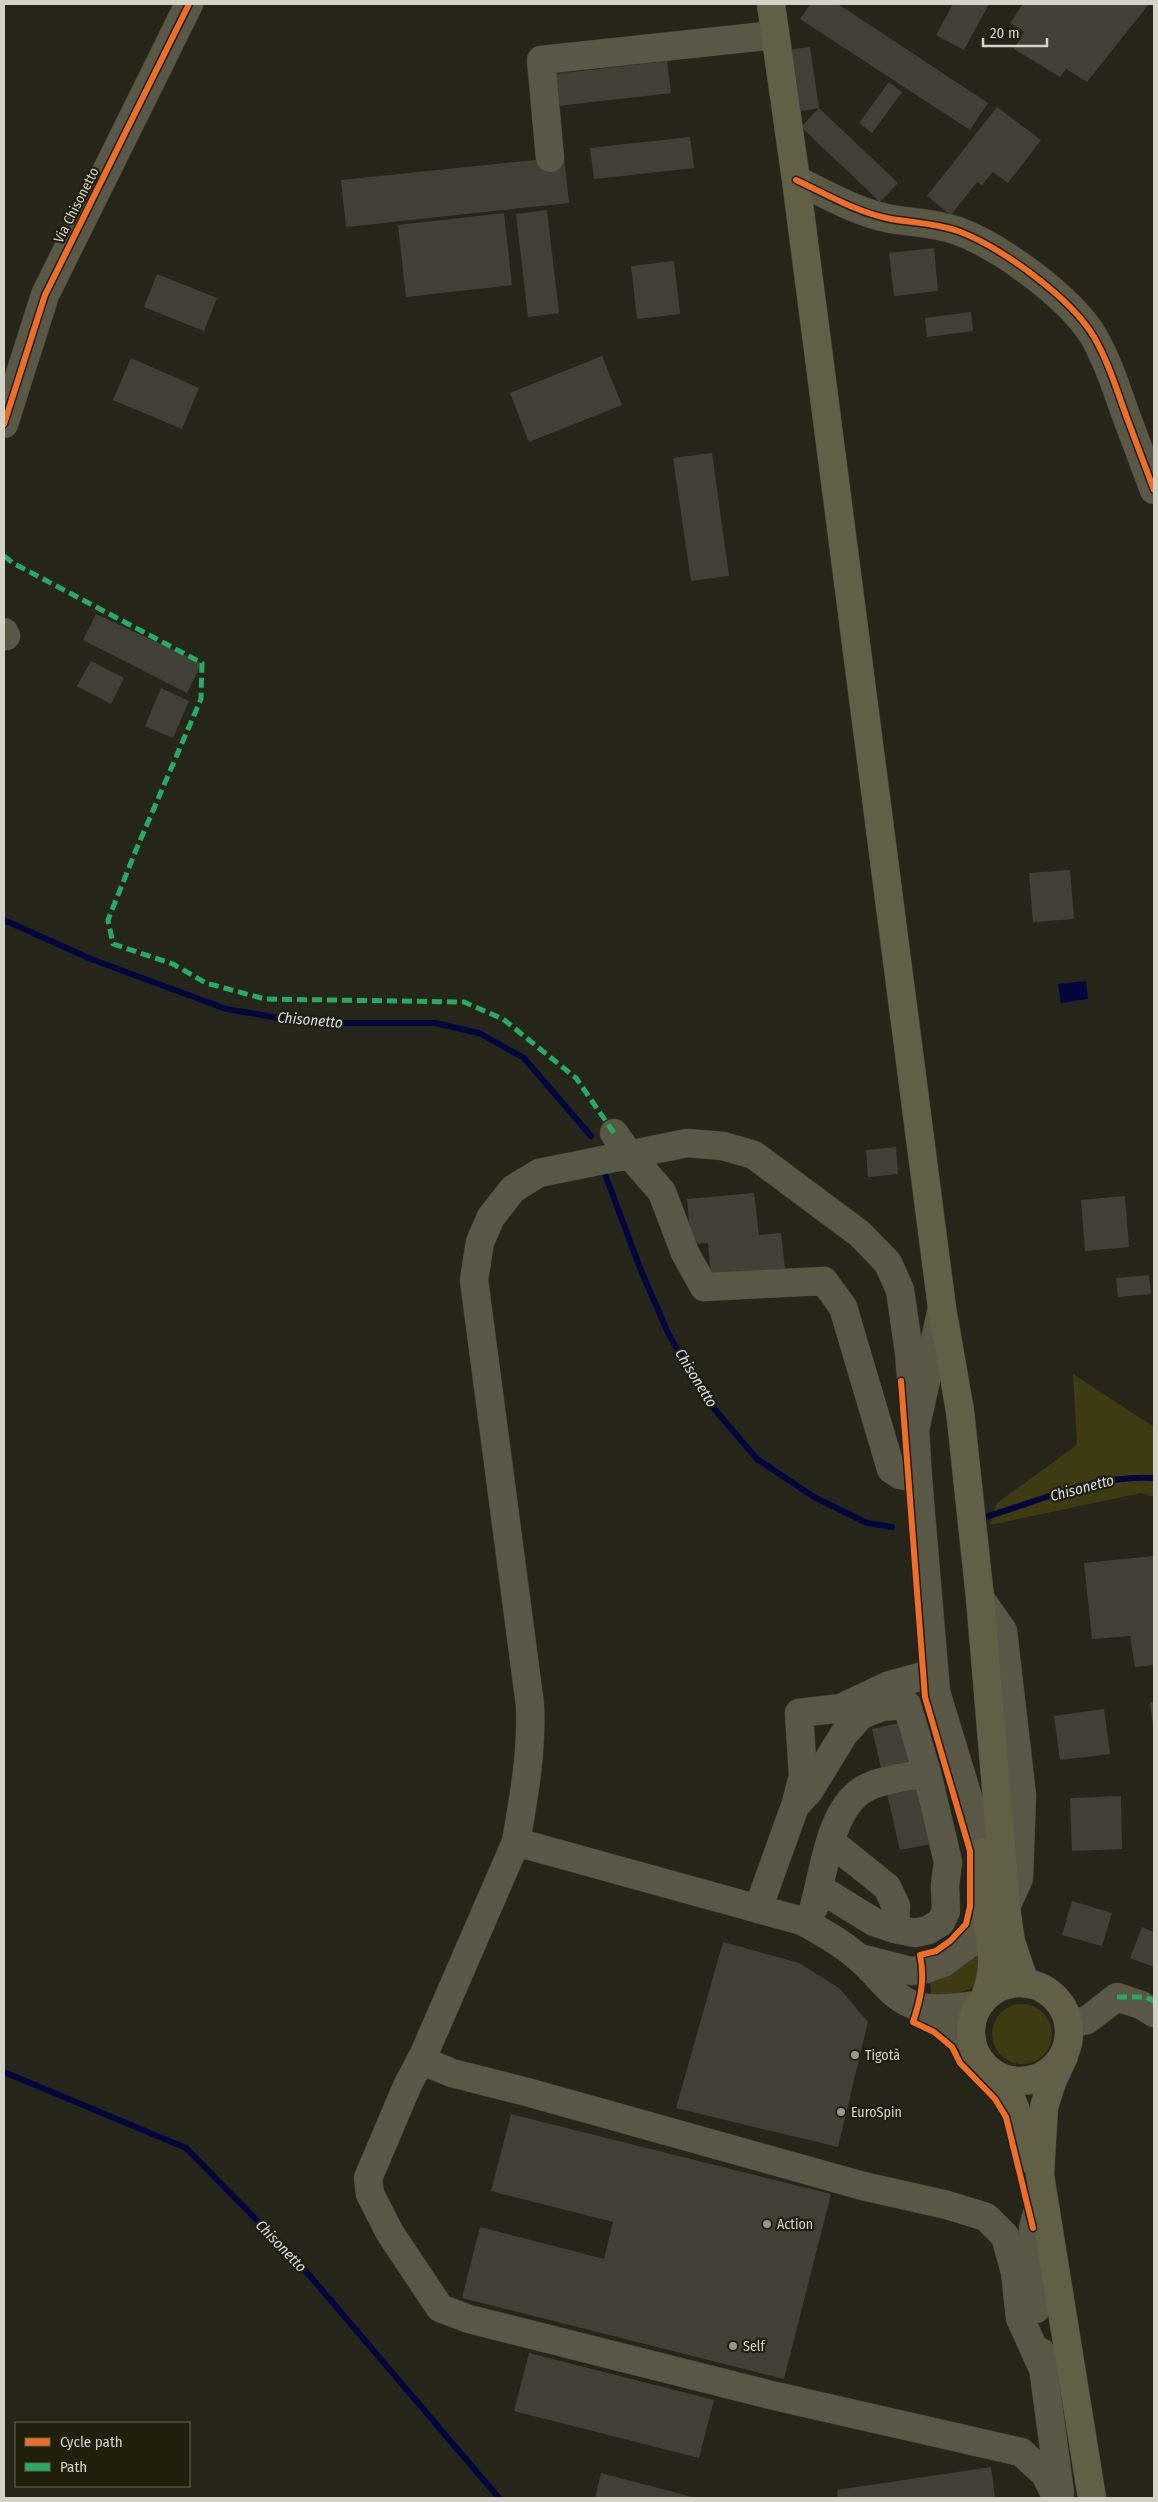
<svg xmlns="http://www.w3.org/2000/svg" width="1158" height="2502" font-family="'Fira Sans Condensed',sans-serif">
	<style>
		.green { fill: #3e3b13 }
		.water { fill: #03063c }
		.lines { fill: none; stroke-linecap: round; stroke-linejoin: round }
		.stream { stroke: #03063c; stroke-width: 6 }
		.building { fill: #404037 }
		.minor-casing { stroke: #404037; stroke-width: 29 }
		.major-casing { stroke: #404037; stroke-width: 29 }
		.minor { stroke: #595846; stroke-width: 28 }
		.major { stroke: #616047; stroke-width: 28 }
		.quiet { stroke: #26ab63; stroke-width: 5; stroke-dasharray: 10 5; stroke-linecap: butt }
		.cycleway-casing { stroke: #201f0c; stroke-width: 9 }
		.cycleway { stroke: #ee6e29; stroke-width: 6 }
		.poi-dot { fill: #97968a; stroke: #201f0c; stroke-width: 2 }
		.labels { text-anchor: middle; stroke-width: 4.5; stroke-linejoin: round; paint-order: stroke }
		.street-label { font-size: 14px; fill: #d4d3c7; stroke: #201f0c }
		.poi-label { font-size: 14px; fill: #d4d3c7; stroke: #201f0c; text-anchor: start }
		.water-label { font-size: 15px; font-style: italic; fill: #d2dcef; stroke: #201f0c }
	</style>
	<rect width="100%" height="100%" fill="#25251a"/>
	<!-- green -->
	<path class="green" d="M1073,1374L1154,1427V1497L1141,1493L990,1525L997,1503L1077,1445Z
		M979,1942L978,1986L956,1994H931L930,1978Z
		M992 2034a30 30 0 1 1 60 0a30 30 0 1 1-60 0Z"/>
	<!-- water -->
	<path class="water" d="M1086,981L1088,999L1061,1003L1058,984Z"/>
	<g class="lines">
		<!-- stream -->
		<path class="stream" d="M4,920L91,959L226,1009L310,1023H435L479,1033L524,1058L591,1136
			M605,1174L640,1268L668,1333L706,1399L757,1459L814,1497L867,1523L892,1527
			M982,1518C1038,1502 1095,1474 1154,1478
			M4,2072L186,2148L299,2263L499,2498"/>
	</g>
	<!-- building -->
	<path class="building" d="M810,4H838L988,103L970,130L800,19Z
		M953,4H989L964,50L936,35Z
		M1023,4H1149L1087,82L1066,69L1060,77L1014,49L1024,32L1010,23Z
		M810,47L819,108L797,112L788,50Z
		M667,61L671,93L558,106L554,74Z
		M889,82L902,92L872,133L859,123Z
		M997,107L1041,140L1008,183L993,172L982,185L977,182L951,215L927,196Z
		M819,108L898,183L880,202L801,127Z
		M690,137L694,168L594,179L590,148Z
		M564,157L569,203L346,227L341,180Z
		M547,210L559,313L528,317L516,214Z
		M504,213L512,285L406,297L398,225Z
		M934,248L938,291L894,296L889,253Z
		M674,261L680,314L637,319L631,266Z
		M157,274L217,298L204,331L144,307Z
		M971,312L973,331L927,337L925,318Z
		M602,356L622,405L529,442L510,393Z
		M131,358L199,388L182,429L113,400Z
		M712,453L729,576L691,581L673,458Z
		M96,614L202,663L187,693L83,640Z
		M91,661L124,678L111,704L77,686Z
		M161,688L189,701L173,738L145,726Z
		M1070,870L1074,919L1033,922L1029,873Z
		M896,1147L898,1174L868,1177L866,1150Z
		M754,1193L759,1235L781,1233L785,1269L711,1276L708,1243L691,1244L687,1199Z
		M1125,1196L1129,1247L1085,1251L1081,1200Z
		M1149,1275L1151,1294L1118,1297L1116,1278Z
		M1154,1556V1665L1135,1667L1130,1636L1092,1639L1084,1563Z
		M1150,1702H1154V1726H1153Z
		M1104,1709L1110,1754L1060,1760L1054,1716Z
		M903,1722L931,1844L900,1850L872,1729Z
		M1121,1796L1122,1849L1072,1851L1070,1798Z
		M1072,1901L1112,1913L1102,1946L1062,1935Z
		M1142,1927L1154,1932V1967L1130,1958Z
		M723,1942L799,1963L839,1988L868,2022L838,2147L676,2108Z
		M511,2114L831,2194L784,2379L462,2298L480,2227L604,2259L613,2222L491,2191Z
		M529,2353L714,2400L699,2458L514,2411Z
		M991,2467L995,2498H838L837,2490Z
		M601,2473L696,2498H595Z"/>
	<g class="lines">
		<!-- minor casing -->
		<g class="minor-casing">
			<path id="minor" d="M550,158L541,60L775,35
				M796,180C826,194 858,213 891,219C915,223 935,223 958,231C1001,247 1071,298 1094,337C1109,363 1117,391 1127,418C1136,442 1145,466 1154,490
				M4,424L45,295L189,4
				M4,632L6,636
				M614,1133L628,1153L662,1192L685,1253L704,1287L824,1281L843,1307L891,1469L900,1475L918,1478
				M942,1308L915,1430L918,1478L936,1692L982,1843
				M980,1598L1003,1631L1022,1795L1019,1878L1006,1907
				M796,1803L803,1776L799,1713L841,1708L890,1685L934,1673
				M516,1842C524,1796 532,1752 530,1705L474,1280L480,1242L491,1217L513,1189L539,1173L687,1143L723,1146L754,1155L860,1234L888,1263L900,1290L909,1352L915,1430
				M831,1842L887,1887L896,1906L895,1929
				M814,1907C824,1871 830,1809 864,1789C882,1779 907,1777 927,1773
				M758,1909L795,1806L809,1791L844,1734L861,1715L882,1707L907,1705L927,1773L948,1862L945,1885L946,1911L941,1922L928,1930L915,1933L895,1929L874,1922L819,1888
				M860,1958L911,1971L923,1970L943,1963L974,1940L987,1915
				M918,2006L971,2040
				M1070,2024L1087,2020L1117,1997L1141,2005L1154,2013
				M424,2054L516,1842L802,1921C822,1932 842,1943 859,1958C880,1975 890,1998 917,2006C936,2011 959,2007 978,2005
				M1036,2309L1033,2228L1042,2195
				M1041,2352L1060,2493
				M1043,2369L1020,2318L1015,2272L1005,2236L986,2217L947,2205L863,2186L527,2092L452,2073L430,2064L424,2054L408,2084L368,2178L370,2194L390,2233L440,2308L469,2319L775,2396L1021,2452L1045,2474L1057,2498"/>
		</g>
		<!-- major casing -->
		<g class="major-casing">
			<path id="major" d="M771,4L796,180L942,1308L960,1411L980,1598L1006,1907L1011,1942L1025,1983
				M983,1853C984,1874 985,1895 987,1916C991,1947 997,1966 985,1997
				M971 2032a49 49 0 1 1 98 0a49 49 0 1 1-98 0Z
				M1064,2056L1052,2082L1044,2107L1040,2175L1092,2498
				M992,2074L1013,2103L1036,2164"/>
		</g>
		<!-- minor -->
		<use href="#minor" class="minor"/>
		<!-- major -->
		<use href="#major" class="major"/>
		<!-- quiet -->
		<path class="quiet" d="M4,556L13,563L202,663L201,699L136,850L108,920L113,944L173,964L206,983L265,999L464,1002L503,1019L576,1078L614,1133
			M1117,1997H1146L1154,2001"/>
		<!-- cycleway casing -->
		<g class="cycleway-casing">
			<path id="cycleway" d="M796,180C826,194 858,213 891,219C915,223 935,223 958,231C1001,247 1071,298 1094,337C1109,363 1117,391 1127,418C1136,442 1145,466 1154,490
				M4,424L45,295L189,4
				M901,1381L925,1697L970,1851V1906L966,1924L950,1941L936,1951L920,1955C925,1979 921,1998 913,2022L934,2032L952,2047L960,2063L995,2099L1006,2117L1033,2228"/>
		</g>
		<!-- cycleway -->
		<use href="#cycleway" class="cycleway"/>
	</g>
	<!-- markers -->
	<g class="poi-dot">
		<circle cx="855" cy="2055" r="5"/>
		<circle cx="841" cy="2112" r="5"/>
		<circle cx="767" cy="2224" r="5"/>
		<circle cx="733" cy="2346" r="5"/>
	</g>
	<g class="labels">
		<!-- street labels -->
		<g class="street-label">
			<text transform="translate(76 205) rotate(-63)" y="5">Via Chisonetto</text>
		</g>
		<!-- poi labels -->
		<g class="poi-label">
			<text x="865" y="2060">Tigotà</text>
			<text x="851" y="2117">EuroSpin</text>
			<text x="777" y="2229">Action</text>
			<text x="743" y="2351">Self</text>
		</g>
		<!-- water labels -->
		<g class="water-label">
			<text transform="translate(310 1020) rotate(5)" y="5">Chisonetto</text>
			<text transform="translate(696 1378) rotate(58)" y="5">Chisonetto</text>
			<text transform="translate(1082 1488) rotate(-15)" y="5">Chisonetto</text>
			<text transform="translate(281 2246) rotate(46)" y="5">Chisonetto</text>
		</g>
	</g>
	<!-- border -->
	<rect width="1158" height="2502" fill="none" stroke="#d4d3c7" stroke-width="10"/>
	<!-- legend -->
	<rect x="15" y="2422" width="175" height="65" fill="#201f0c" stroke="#686757"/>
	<rect x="25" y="2438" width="25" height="8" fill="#ee6e29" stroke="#686757"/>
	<text x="60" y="2447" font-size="15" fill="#d4d3c7">Cycle path</text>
	<rect x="25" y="2463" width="25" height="8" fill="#26ab63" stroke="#686757"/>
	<text x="60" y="2472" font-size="15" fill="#d4d3c7">Path</text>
	<!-- scale -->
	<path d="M983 38v8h64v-8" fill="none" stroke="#d4d3c7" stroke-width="2.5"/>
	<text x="990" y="38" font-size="15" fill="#d4d3c7" stroke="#201f0c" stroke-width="4" paint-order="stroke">20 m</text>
</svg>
